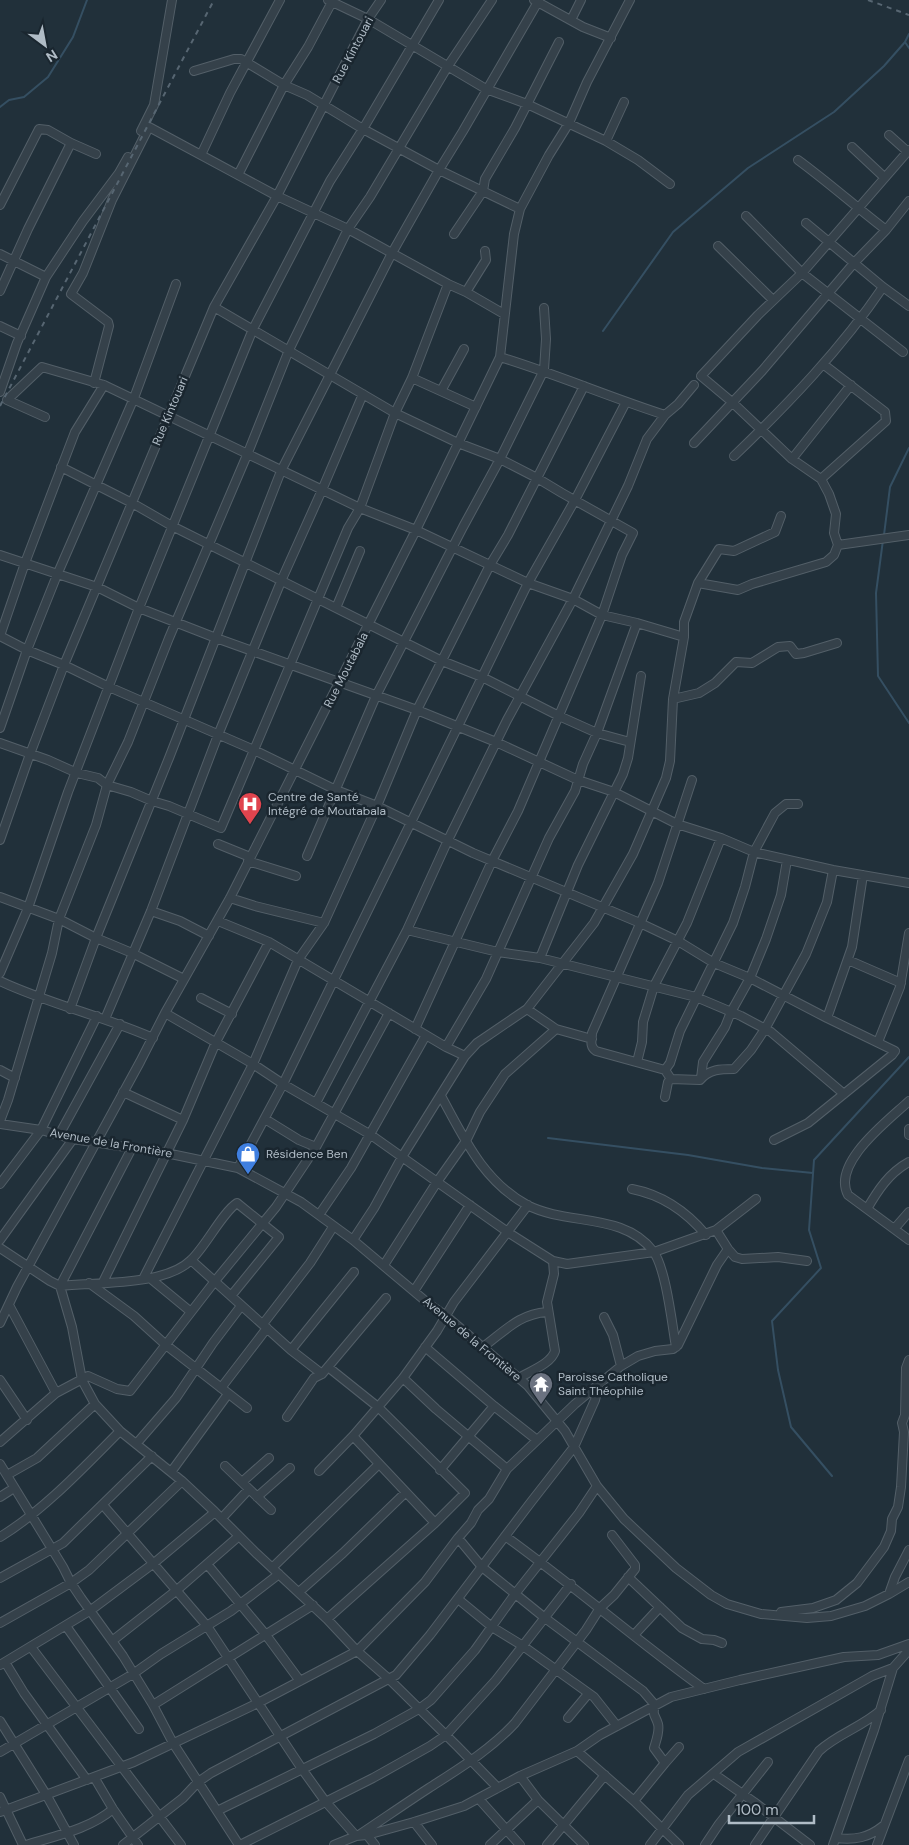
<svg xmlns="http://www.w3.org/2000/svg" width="909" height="1845" font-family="'DM Sans',sans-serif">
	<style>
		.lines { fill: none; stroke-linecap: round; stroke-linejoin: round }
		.stream { stroke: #354f62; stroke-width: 2 }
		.minor-casing { stroke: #535f68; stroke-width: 10 }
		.minor { stroke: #35414a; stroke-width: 8 }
		.rail { stroke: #576672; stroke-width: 2; stroke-dasharray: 5 5; stroke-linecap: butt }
		.labels { text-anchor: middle; stroke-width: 5; stroke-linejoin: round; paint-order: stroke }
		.street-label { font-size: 12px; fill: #b0bcc6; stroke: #1a262f }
		.poi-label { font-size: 12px; fill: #b0bcc6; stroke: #1a262f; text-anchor: start }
	</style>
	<rect width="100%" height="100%" fill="#21303a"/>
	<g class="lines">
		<!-- stream -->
		<path class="stream" d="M909,34L905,42L909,48
			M0,107L9,100L24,97L48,77L73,37L87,0
			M603,331L673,232L748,168L834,112L884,66L905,42
			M884,535L890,487L909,448
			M883,540L876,593L878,676L909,723
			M548,1138L688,1155L762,1168L813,1173
			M832,1476L791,1427L778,1370L772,1321L821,1268L809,1230L814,1160L909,1057"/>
		<!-- minor casing -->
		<g class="minor-casing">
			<path id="minor" d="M328,0L368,19L486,89L527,104L606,141L638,160L670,184
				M534,0L583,27L611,38
				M571,20L581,0
				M194,71L234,59H241L284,85L307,95L363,129L439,170L520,209
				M141,131L154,105L172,0
				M889,135L908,152
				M606,141L624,102
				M852,147L884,177
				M201,155L230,93L280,0
				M798,160C828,182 856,207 886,230
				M238,175L284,85L308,47L333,0
				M0,205L39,129L48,130L71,143L96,154
				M746,216L802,273L903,352
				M806,223L883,287L909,306
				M454,234L483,191L485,179L515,128L559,42
				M718,246L773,300
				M0,254L46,277
				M0,291L28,229L71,143
				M466,292L486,260L485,251
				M214,307L395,413L458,443L500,459L537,478L562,493L633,533L622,555L602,615L518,811L492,861L415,1029
				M0,326L21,336
				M500,357C556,374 609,397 665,415
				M412,378L476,407
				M94,383L109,326L108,322L71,294L83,273L112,200L149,127L277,196L348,229L448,284L466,292L504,314
				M441,391L464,349
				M0,392L17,343L46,277L83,221L119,173L128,157
				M45,417L7,400L42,367L104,385L360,508L416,530L528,583L573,599L602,615L637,623L684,637
				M694,443L762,371L854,263L886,230L909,201
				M734,456C788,404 841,349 883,287
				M792,459L851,385
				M61,467L132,503L172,526L442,661L482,677L559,716L597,733L630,742
				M821,479L886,421L885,412L823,364
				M838,545L909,535
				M0,555L97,587L139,608L216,638L417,710L496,742L578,780L614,792L677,824L721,838L754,852L833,870L909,883
				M698,583L738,590L752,584L826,562L834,555L838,545L834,533L836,514L829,494L821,479L792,459L732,402L701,376L758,315L802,273L909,150
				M336,608L360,551
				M0,636L27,650L64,665L109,687L254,750L336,790L377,806L473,853L640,923L678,941L714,963L750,978L827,1018L895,1051L892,1055L808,1123L774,1140
				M0,636L25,563L75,432L104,385
				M673,699L699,693L715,683L736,662L752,663L778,647L790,646L796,654L804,653L837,643
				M0,728L27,650L57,575L134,398L176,284
				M0,743L48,760L77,773L98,778L107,785L131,792L152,801L169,806L221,828L348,528L360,508L395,413L412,378L448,284
				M0,840L30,754L64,665L214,307L277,196L368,19L381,0
				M218,844L250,857
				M307,856L376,696L463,527L500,459L544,370L546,339L544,308
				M248,861L296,876
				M0,897L59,919L96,938L132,953L184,979
				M230,898L255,906L324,923
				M151,911L180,921L209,936
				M218,921L269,942L446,1047L465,1056
				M407,930L498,952L540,958L696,997L741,1016L771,1032L844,1094
				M540,958L578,865L623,774L628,758L641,676
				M848,960L901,983
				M0,973L28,908L68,792L139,608L253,329L330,181L363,129L439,0
				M0,981C49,1004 103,1016 153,1038
				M201,998L232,1014
				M70,1009L96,938L169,758L281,471L392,253L439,170L463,131L539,0
				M527,1009L556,1029L592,1039
				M165,1013L253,1064L283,1084L371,1135L509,1233L553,1261L567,1264L654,1252L716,1230L756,1199
				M827,1018L852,947L863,875
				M105,1019L151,911L218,735L282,579L322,490L363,394
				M878,1042L900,987L909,933
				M446,1047L486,979L549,838L575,791L583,764L597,733L637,623
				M637,1062L642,1042L643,1022L654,986L687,923L721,838
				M0,1070L15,1078
				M665,1070L596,1051C589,1046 592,1040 592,1033L658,883L692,780
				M701,1078L703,1062L725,1027L731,1012L750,978L766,939L781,895L787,860
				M671,1079L700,1080C709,1069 721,1069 734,1069L751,1050L765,1029L806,954L827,902L833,870
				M123,1092L183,1120
				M441,1096C464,1138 483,1181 527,1205C568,1226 623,1212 653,1251C666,1268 672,1324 676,1347
				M665,1097L668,1082L671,1079L665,1070L670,1063L680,1031L733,923L745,887L754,852L775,813L786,804H798
				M909,1101C889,1120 831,1163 848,1195L909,1240
				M316,1103L407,930L448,840L507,720L573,599L628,486L647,439L665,415L678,404L694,385
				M265,1119L299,1140L316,1147
				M0,1121L8,1100L52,953L59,919L96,825L107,785L128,742L169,638L247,455L289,350L348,229L370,197L448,66L492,0
				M0,1124L41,1130L73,1139L166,1153L238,1168L301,1202L353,1240L429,1304L445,1315L528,1386L565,1431L597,1486L624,1519L676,1568L711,1595L727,1604L761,1614L807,1618L831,1616L865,1606L889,1594L909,1582
				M909,1129V1135
				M59,1135L120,1024
				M132,1148L60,1286L72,1327L82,1380L95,1404L120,1431L182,1481L215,1512L256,1553L327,1619L357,1651L390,1680L457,1746L498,1788
				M238,1168L283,1084L528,583L575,500L626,402
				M0,1184L41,1130L97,1016
				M632,1189C663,1195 686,1211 706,1235
				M867,1209C878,1190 889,1173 909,1162
				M319,1215L351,1168L426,1035
				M895,1228L909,1212
				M716,1230L728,1249L735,1257L742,1259L778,1257L807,1261
				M0,1240L73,1139
				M353,1240L374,1208L402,1157L465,1056L477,1043L527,1009L594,923L633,854L666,778L670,761L673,699L684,637V622L698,583L719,549L734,551L775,532L781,516
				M0,1248L50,1281L60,1286C97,1282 165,1286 191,1260C206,1246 222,1213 237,1203L279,1237L231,1296
				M191,1260L291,1350L322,1374
				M384,1265L437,1182L466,1141L480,1112L505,1074L556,1029
				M143,1279L253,1064L298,960L324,923L377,806L417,710L490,565L508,535L584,386
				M151,1279L191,1312
				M103,1282L183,1120L216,1042L269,942
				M89,1283L134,1316L166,1345L247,1408
				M414,1291L470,1205
				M9,1305L56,1393
				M604,1317L613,1335L621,1366
				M0,1323L17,1287L140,1062L165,1013L230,898L416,530L500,357L514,234L520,209L549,155L569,123L587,82L630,0
				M263,1324L310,1263L333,1227
				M425,1347L494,1406L537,1440
				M483,1347C505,1331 519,1314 547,1312
				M291,1350L354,1272
				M328,1367L378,1407L465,1493L435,1523L353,1436
				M403,1378L436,1409L507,1469
				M519,1378C530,1371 551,1364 555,1351L547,1302L554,1274L553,1261
				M0,1380L27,1420
				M221,1388L267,1328
				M287,1417L314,1378L322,1374L386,1298
				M0,1442L56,1393L88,1376L117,1389L130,1391L215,1281L276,1207L316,1147L389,1013
				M137,1443L176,1398L213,1343L241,1306
				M0,1464L63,1567L71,1583L81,1598L123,1656L153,1705L173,1743L239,1845
				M225,1466L271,1510
				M440,1470L494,1406
				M319,1471L353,1436L403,1378L437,1331L454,1302L528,1205
				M171,1472L228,1394
				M7,1475L37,1458L95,1404
				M242,1482L269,1458
				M0,1497L14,1488
				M257,1497L290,1468
				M103,1505L207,1626L302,1769L325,1801L356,1836
				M222,1518L249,1489
				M505,1536C573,1585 636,1640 704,1689
				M0,1537C43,1511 84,1467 120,1431
				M458,1538L482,1567L545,1618L643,1691L655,1705C652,1716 655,1714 658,1724C660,1731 656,1741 654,1748L665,1763L679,1747
				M207,1564L266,1635L300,1681
				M272,1568L379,1464
				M628,1577L682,1628L702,1639L714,1640L722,1643
				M0,1578L63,1543L152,1456
				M299,1592L343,1553L405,1493
				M889,1594L895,1577L909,1550
				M458,1599L492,1627L523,1646L594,1697L617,1726
				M781,1612L813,1608L836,1600L857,1583L884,1547L891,1531L892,1519L898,1507L901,1487L904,1432L902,1423L905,1415L906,1368L909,1360
				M327,1619L435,1523
				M0,1623L71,1583L89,1570L182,1481
				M66,1626L139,1729
				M634,1635L660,1607
				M112,1641L177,1590L239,1536
				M31,1647L181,1845
				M5,1662L24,1693L87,1780
				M0,1665L91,1610L154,1563L215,1512
				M153,1705L313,1605
				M568,1718L588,1694
				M0,1721L47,1796L74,1845
				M577,1751L634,1801L679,1845
				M0,1752L133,1674L161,1654L231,1611L279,1574
				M714,1774L754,1802L810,1845
				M520,1776L538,1800L584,1845
				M94,1777L113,1809L138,1845
				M0,1797L23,1845
				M479,1799L520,1845
				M634,1801L665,1763
				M217,1811L374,1734L419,1709L431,1700L475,1650L515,1594L579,1513L597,1486
				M0,1812L134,1762L258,1703L357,1651L425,1582L458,1538L471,1523L478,1510L489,1499L507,1469L575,1404L599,1384
				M414,1822L432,1845
				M359,1835C383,1819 406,1803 429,1788C460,1768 490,1750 515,1723L586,1630L600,1608L614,1595L635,1569V1565L612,1535
				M367,1835L375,1845
				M836,1838C855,1840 868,1838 883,1826
				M26,1845C55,1836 90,1829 113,1809
				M123,1845L183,1798L198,1782L211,1773L396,1675L430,1635L531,1502L574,1447L595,1400L599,1384L621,1366L638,1356L655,1351L673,1349L678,1345L717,1265L728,1249
				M240,1845L373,1778L430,1746L446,1735L496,1680L571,1584
				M334,1845L356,1836L367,1835L414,1822L464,1806L520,1776L577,1751L600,1735L671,1697L740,1680L844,1657L878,1655L909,1644
				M490,1845L538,1800
				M547,1845L605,1775
				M650,1845L688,1795L738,1752L872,1676L893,1668L909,1650
				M705,1845L719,1824L768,1762
				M755,1845L819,1751C837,1734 862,1727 881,1710
				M833,1845L874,1730L893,1668
				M877,1845L909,1760"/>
		</g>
		<!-- minor -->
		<use href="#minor" class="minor"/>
		<!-- rail -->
		<path class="rail" d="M868,0L909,15
			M0,406L214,0"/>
	</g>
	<!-- icons -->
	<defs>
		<g id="hospital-pin" transform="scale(1.25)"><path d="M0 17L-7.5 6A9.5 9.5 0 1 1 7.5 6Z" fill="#e0444e" stroke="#1a262f"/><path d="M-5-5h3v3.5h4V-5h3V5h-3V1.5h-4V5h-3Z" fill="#fff"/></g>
		<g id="shop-pin" transform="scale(1.25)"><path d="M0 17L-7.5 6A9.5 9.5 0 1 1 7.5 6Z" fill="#3f7fe0" stroke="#1a262f"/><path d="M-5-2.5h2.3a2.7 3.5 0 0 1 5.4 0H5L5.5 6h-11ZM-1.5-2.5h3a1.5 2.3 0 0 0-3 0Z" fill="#fff"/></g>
		<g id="temple-pin" transform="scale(1.25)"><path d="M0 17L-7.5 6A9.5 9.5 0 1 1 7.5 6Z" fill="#6b7280" stroke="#1a262f"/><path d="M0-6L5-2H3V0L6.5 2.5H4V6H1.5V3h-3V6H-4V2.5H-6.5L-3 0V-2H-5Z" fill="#fff"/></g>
	</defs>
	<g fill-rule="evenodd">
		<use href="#hospital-pin" x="250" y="804"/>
		<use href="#shop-pin" x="248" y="1154"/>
		<use href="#temple-pin" x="541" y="1384"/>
	</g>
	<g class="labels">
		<!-- street labels -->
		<g class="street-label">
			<text transform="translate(353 50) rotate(-62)" y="4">Rue Kintouari</text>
			<text transform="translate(170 411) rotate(-67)" y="4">Rue Kintouari</text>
			<text transform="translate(346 670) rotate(-63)" y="4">Rue Moutabala</text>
			<text transform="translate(111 1143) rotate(10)" y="4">Avenue de la Frontière</text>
			<text transform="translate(472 1339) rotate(40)" y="4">Avenue de la Frontière</text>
		</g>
		<!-- poi labels -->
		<g class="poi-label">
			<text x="268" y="801">Centre de Santé<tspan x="268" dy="14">Intégré de Moutabala</tspan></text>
			<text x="266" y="1158">Résidence Ben</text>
			<text x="558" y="1381">Paroisse Catholique<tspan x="558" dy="14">Saint Théophile</tspan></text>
		</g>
	</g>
	<!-- north arrow -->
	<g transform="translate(45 45) rotate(148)" stroke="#1a262f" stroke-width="4" paint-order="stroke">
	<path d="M0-4L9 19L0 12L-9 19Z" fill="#b0bcc6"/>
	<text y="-8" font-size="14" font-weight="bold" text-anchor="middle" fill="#b0bcc6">N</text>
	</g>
	<!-- scale -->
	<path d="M729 1815v8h85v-8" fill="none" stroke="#b0bcc6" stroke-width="2.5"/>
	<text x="736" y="1815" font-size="15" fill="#b0bcc6" stroke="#1a262f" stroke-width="4" paint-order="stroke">100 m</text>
</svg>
